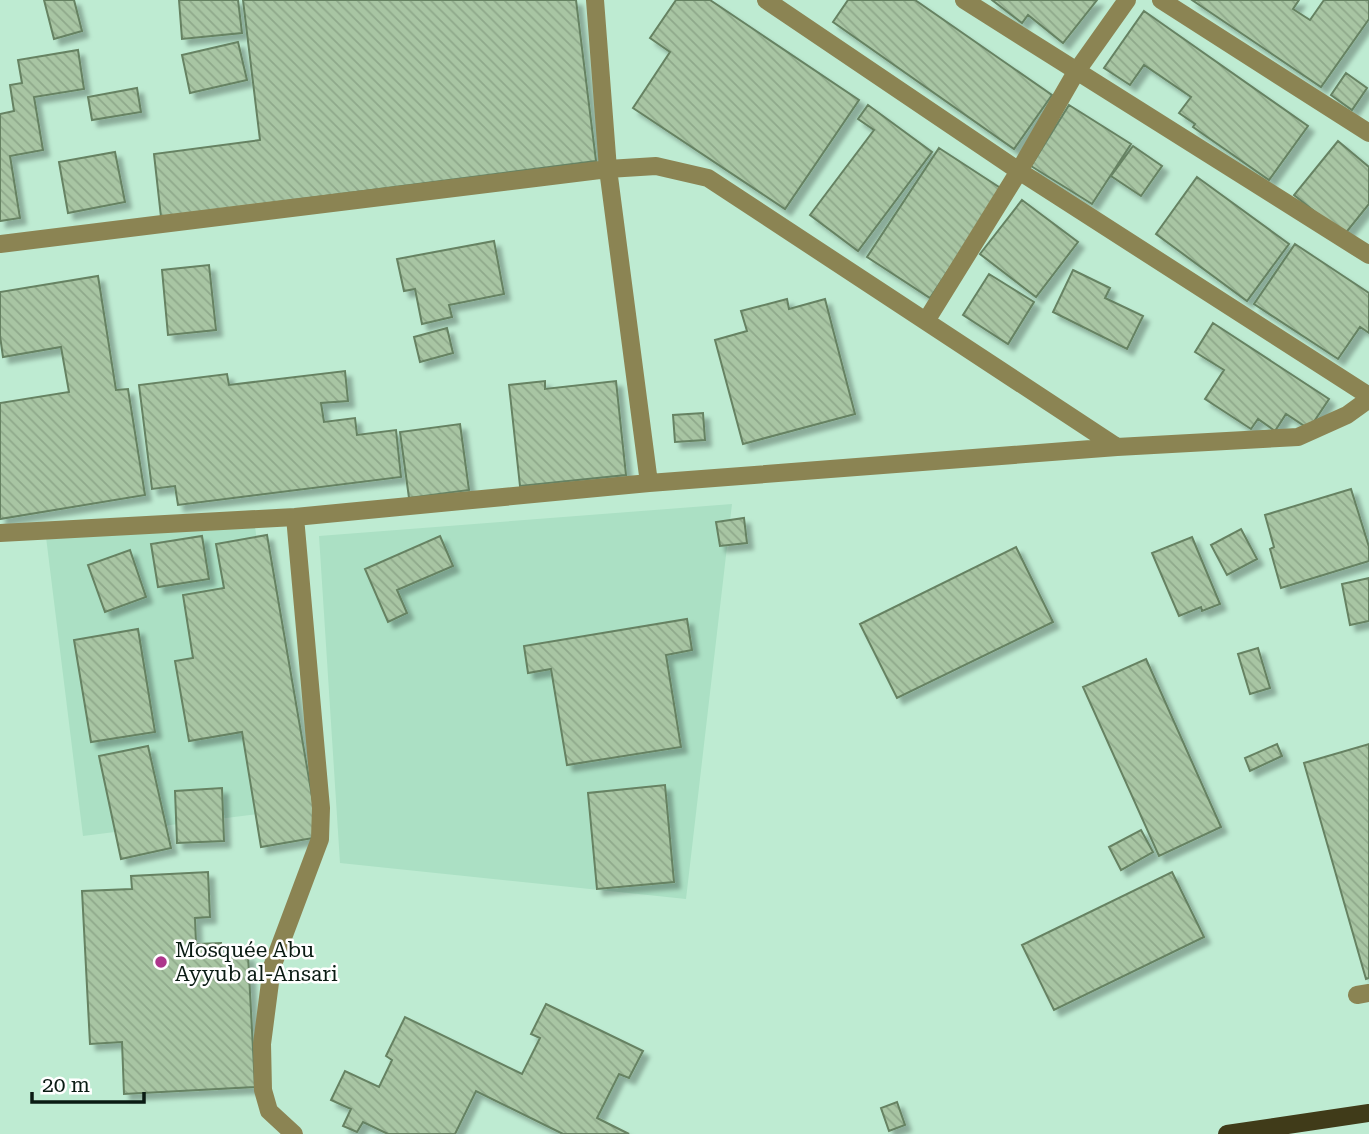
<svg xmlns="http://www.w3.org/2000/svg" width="1369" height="1134" font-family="'Roboto Serif',serif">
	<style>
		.built { fill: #abe0c4 }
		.building { fill: url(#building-back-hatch); stroke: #668262; stroke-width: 2; filter: url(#shadow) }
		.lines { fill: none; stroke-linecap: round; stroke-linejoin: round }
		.street { stroke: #8b8453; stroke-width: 18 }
		.primary { stroke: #403b19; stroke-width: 18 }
		.poi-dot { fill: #ad368b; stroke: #fff; stroke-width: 2.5 }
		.labels { text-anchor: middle; stroke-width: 5; stroke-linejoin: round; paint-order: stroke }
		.poi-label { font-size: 21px; fill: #0a1b13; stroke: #fff; text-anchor: start }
	</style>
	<defs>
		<pattern id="building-back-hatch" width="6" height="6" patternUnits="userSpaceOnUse" patternTransform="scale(1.75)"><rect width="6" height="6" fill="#a8c5a3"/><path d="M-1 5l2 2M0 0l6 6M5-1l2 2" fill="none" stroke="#8fa98b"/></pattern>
		<filter id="shadow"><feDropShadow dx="6" dy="6" stdDeviation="2" flood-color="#0004"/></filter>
	</defs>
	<rect width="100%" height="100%" fill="#beebd2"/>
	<!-- built -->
	<path class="built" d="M732,504L686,899L340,863L319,536Z
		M253,510L290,810L83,836L46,537Z"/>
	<!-- building -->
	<path class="building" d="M44,0H74L82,31L54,39Z
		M179,0H238L242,33L182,39Z
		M243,0H576L596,161L161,217L154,154L260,140Z
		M676,0H710L859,100L785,209L633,108L670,52L650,38Z
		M848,0H915L1052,95L1014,149L833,22Z
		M992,0H1097L1063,43L1028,15L1022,23Z
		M1192,0H1299L1293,9L1310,20L1324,0H1369V19L1321,87Z
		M1144,11L1308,126L1269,180L1193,127L1195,124L1179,113L1191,97L1144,65L1130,85L1104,68Z
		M238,42L247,80L190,93L182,55Z
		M78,50L84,89L34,97L43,150L10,156L20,218L0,221V114L14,111L10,85L22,83L18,60Z
		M1346,73L1367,88L1352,110L1331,95Z
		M137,88L141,112L92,120L88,97Z
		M868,105L932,152L858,251L810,215L874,130L858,119Z
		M1069,105L1131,144L1092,204L1031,166Z
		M1338,141L1369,167V204L1344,235L1294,195Z
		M1133,146L1162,166L1141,196L1111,176Z
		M939,148L1002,189L930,298L867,257Z
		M115,152L125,202L68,213L59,162Z
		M1197,177L1289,244L1247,301L1156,234Z
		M1022,200L1078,242L1036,297L980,254Z
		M494,241L504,294L449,305L452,317L422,324L415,289L404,291L397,259Z
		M1295,244L1369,293V333L1360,327L1338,359L1254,304Z
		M209,265L216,330L168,335L162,270Z
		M1073,270L1110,288L1105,298L1143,316L1127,349L1053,312Z
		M989,274L1034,302L1008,344L963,315Z
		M98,276L116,390L128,389L145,495L0,519V403L69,392L61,347L3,357L0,336V292Z
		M787,299L789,309L825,299L855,414L743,444L715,340L747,331L741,311Z
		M1213,323L1329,399L1309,429L1286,414L1275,431L1258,419L1251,429L1205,399L1224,370L1195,352Z
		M447,328L453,353L420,362L414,337Z
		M345,371L348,401L321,403L324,422L355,418L357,435L396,430L401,477L178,505L175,486L152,489L139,385L227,374L229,385Z
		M545,381V389L616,381L626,475L520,486L509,385Z
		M703,413L705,440L675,442L673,415Z
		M460,424L469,490L409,498L400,432Z
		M1351,489L1369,547V561L1281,588L1270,549L1274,547L1265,515Z
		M744,518L747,543L720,546L716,522Z
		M1241,529L1257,559L1227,575L1211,545Z
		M267,535L319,837L261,847L242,732L189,741L175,661L193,658L183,595L224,588L216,544Z
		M202,536L209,579L158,587L151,544Z
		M440,536L453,566L397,590L407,613L388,622L365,569Z
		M1192,537L1220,604L1202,611L1201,607L1179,616L1152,553Z
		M1016,547L1053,622L897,698L860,624Z
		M130,550L146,597L105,612L88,565Z
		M1369,578V621L1350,625L1342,584Z
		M687,619L692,650L666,655L681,747L567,765L551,669L528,673L524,646Z
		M138,629L155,732L91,742L74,640Z
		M1258,648L1270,688L1250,694L1238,654Z
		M1146,659L1221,827L1159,856L1083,687Z
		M1277,744L1282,756L1250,771L1245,758Z
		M1369,744V978L1366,979L1304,763Z
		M148,746L171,848L121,859L99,756Z
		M665,785L674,882L597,889L588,793Z
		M222,788L224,841L177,843L175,791Z
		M1141,830L1153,852L1121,870L1109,847Z
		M208,872L210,917L195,918L196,944L221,943L222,957L248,955L255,1087L124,1094L122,1042L90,1044L82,891L132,889L131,876Z
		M1172,872L1204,937L1054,1010L1022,945Z
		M546,1004L643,1051L629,1078L619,1074L597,1118L629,1134H563L476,1091L455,1134H388L363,1122L357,1132L343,1126L351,1109L331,1100L345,1071L379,1087L392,1060L386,1056L405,1017L522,1074L540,1038L531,1034Z
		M897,1102L905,1125L889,1131L881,1108Z"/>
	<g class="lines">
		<!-- street -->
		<path class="street" d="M595,0L608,169L649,483
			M766,0L1019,171L1369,396
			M964,0L1369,255
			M1161,0L1369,133
			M0,244L608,169L656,166L708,178L1117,447
			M926,321L1019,171L1076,72L1127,0
			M0,533L295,517L649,483L1117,447L1298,437L1347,415L1369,399
			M1357,995L1369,993
			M294,1134L269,1111L263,1090L262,1044L272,967L320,839L321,808L295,517"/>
		<!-- primary -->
		<path class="primary" d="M1227,1134L1369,1113"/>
	</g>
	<!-- markers -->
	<circle class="poi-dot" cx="161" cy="962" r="7"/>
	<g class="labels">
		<!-- poi labels -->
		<g class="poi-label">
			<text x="175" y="957">Mosquée Abu<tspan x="175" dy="24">Ayyub al-Ansari</tspan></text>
		</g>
	</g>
	<!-- scale -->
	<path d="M32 1092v10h112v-10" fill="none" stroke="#0a1b13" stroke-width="3.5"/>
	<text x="42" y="1092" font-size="21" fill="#0a1b13" stroke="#ffffff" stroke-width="5" paint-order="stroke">20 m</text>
</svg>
